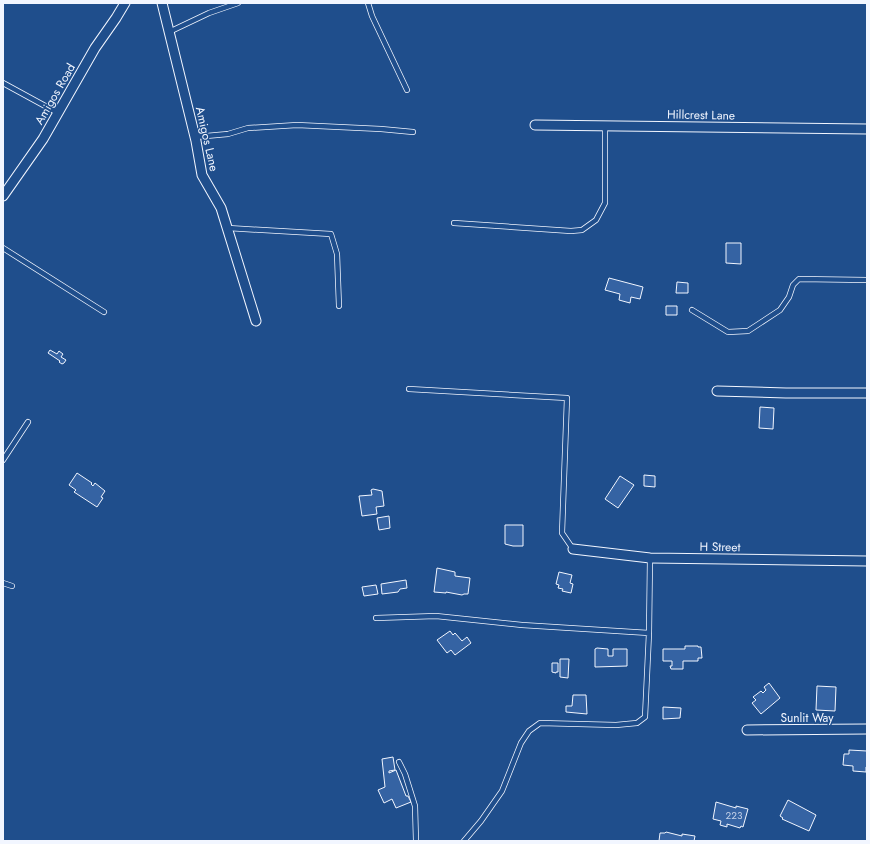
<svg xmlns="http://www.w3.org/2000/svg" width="870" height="844" font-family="Jost,sans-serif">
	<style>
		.building { fill: #3563a3; stroke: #f2f6ff }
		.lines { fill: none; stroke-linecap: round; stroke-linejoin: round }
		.service-casing { stroke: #f2f6ff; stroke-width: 6 }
		.minor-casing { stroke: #f2f6ff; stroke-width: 11 }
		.service { stroke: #1f4e8c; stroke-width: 4.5 }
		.minor { stroke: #1f4e8c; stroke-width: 9 }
		.labels { text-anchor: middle; stroke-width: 3; stroke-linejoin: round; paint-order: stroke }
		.number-label { font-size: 10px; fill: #c3d1e8 }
		.street-label { font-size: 12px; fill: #f2f6ff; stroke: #1f4e8c }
	</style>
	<rect width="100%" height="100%" fill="#1f4e8c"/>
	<!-- building -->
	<path class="building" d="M726,243H741V264L726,263Z
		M609,278L643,287L640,299L631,297L630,303L619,300L620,294L605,290Z
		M677,282L688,283V293H676Z
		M666,306H677V315H666Z
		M50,350L57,354L59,351L63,354L61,357L66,360L64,363L62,364L59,362L60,361L48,353Z
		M760,407L774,408L773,429L759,428Z
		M77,473L92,483L91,484L93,486L95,483L105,491L101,497L103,498L97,507L74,492L76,490L69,485Z
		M644,475L655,476V487L644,486Z
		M620,476L634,485L618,508L605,499Z
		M373,489L382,491L384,506L376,507L377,514L362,516L359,496L372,495L371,490Z
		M389,516L390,528L379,530L377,518Z
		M505,525H523V546H513L505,544Z
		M437,568L455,572V576L470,578L468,594H464L462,595L446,592V593L434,592Z
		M559,572L572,575L570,583L573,584L571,593L562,591L563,589L558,588L559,585L556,584Z
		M406,580L407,588L400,589L398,592L382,594L381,584Z
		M376,585L378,594L364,596L362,587Z
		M450,631L453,635L455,633L462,641L467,637L471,643L455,655L451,650L447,653L437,640Z
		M685,646H698V647H701L702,658H698V661H683V669H671L670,666H672V661H663V649H685Z
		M597,648L608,649V656H613V649H627V666L595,667V649Z
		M560,659H569L568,678L560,677Z
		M552,663H558V672H556V673L552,672Z
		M769,683L780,698L761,714L752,703L756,700L753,697L761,691L763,693L766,690L764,687Z
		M817,686L836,687L835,711L816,710Z
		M573,695H586L587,714L566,712V706H572Z
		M663,707L681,708L680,718L663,719Z
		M849,750L867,751V767H866V772L853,771V766L843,765L844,754H849Z
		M393,757L395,770L389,771V773L396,770L406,796H408L411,802L396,808L392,799L384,803L378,790L385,787L382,759Z
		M788,800L816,815L809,831L782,819L783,818L780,816Z
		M716,802L736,808V806L748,809L743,827L741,826L740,828L727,824V827L720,825L721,821L713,819Z
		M666,832L682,836V834L695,836L694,841H659L660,833H665Z"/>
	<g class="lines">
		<!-- service casing -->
		<g class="service-casing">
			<path id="service" d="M368,3L372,16L407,90
				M169,32L209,13L238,3
				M3,83L58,113
				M195,137L228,134L248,128L297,125L381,129L413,132
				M454,223L571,231L582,230L596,220L605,203V126
				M228,228L331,234L337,254L339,306
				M3,248L104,312
				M692,310L728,332L748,331L780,310L789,297L793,285L799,279L867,280
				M409,389L567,398L562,533L573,549
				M3,460L28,422
				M3,583L12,586
				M376,618L436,616L522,625L649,633
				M399,762L405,774L415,806L416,841
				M464,841L481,821L502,791L521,743L529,731L540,723L616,725L637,723L645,717L649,633L650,558"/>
		</g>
		<!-- minor casing -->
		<g class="minor-casing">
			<path id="minor" d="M162,3L196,141L202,175L221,208L256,321
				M535,125L867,129
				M3,196L43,139L95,48L116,18L125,3
				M717,391L786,393H867
				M573,549L650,558L867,561
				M747,730L867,729"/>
		</g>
		<!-- service -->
		<use href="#service" class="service"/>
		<!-- minor -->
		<use href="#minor" class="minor"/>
	</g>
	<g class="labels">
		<!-- number labels -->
		<g class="number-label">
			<text x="734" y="819">223</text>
		</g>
		<!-- street labels -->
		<g class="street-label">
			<text transform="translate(55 94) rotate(-60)" y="4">Amigos Road</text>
			<text transform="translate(701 115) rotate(1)" y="4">Hillcrest Lane</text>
			<text transform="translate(207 139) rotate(77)" y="4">Amigos Lane</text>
			<text transform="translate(720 547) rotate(1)" y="4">H Street</text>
			<text x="807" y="722">Sunlit Way</text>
		</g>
	</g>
	<!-- border -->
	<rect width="870" height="844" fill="none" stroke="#f2f6ff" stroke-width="8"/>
</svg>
